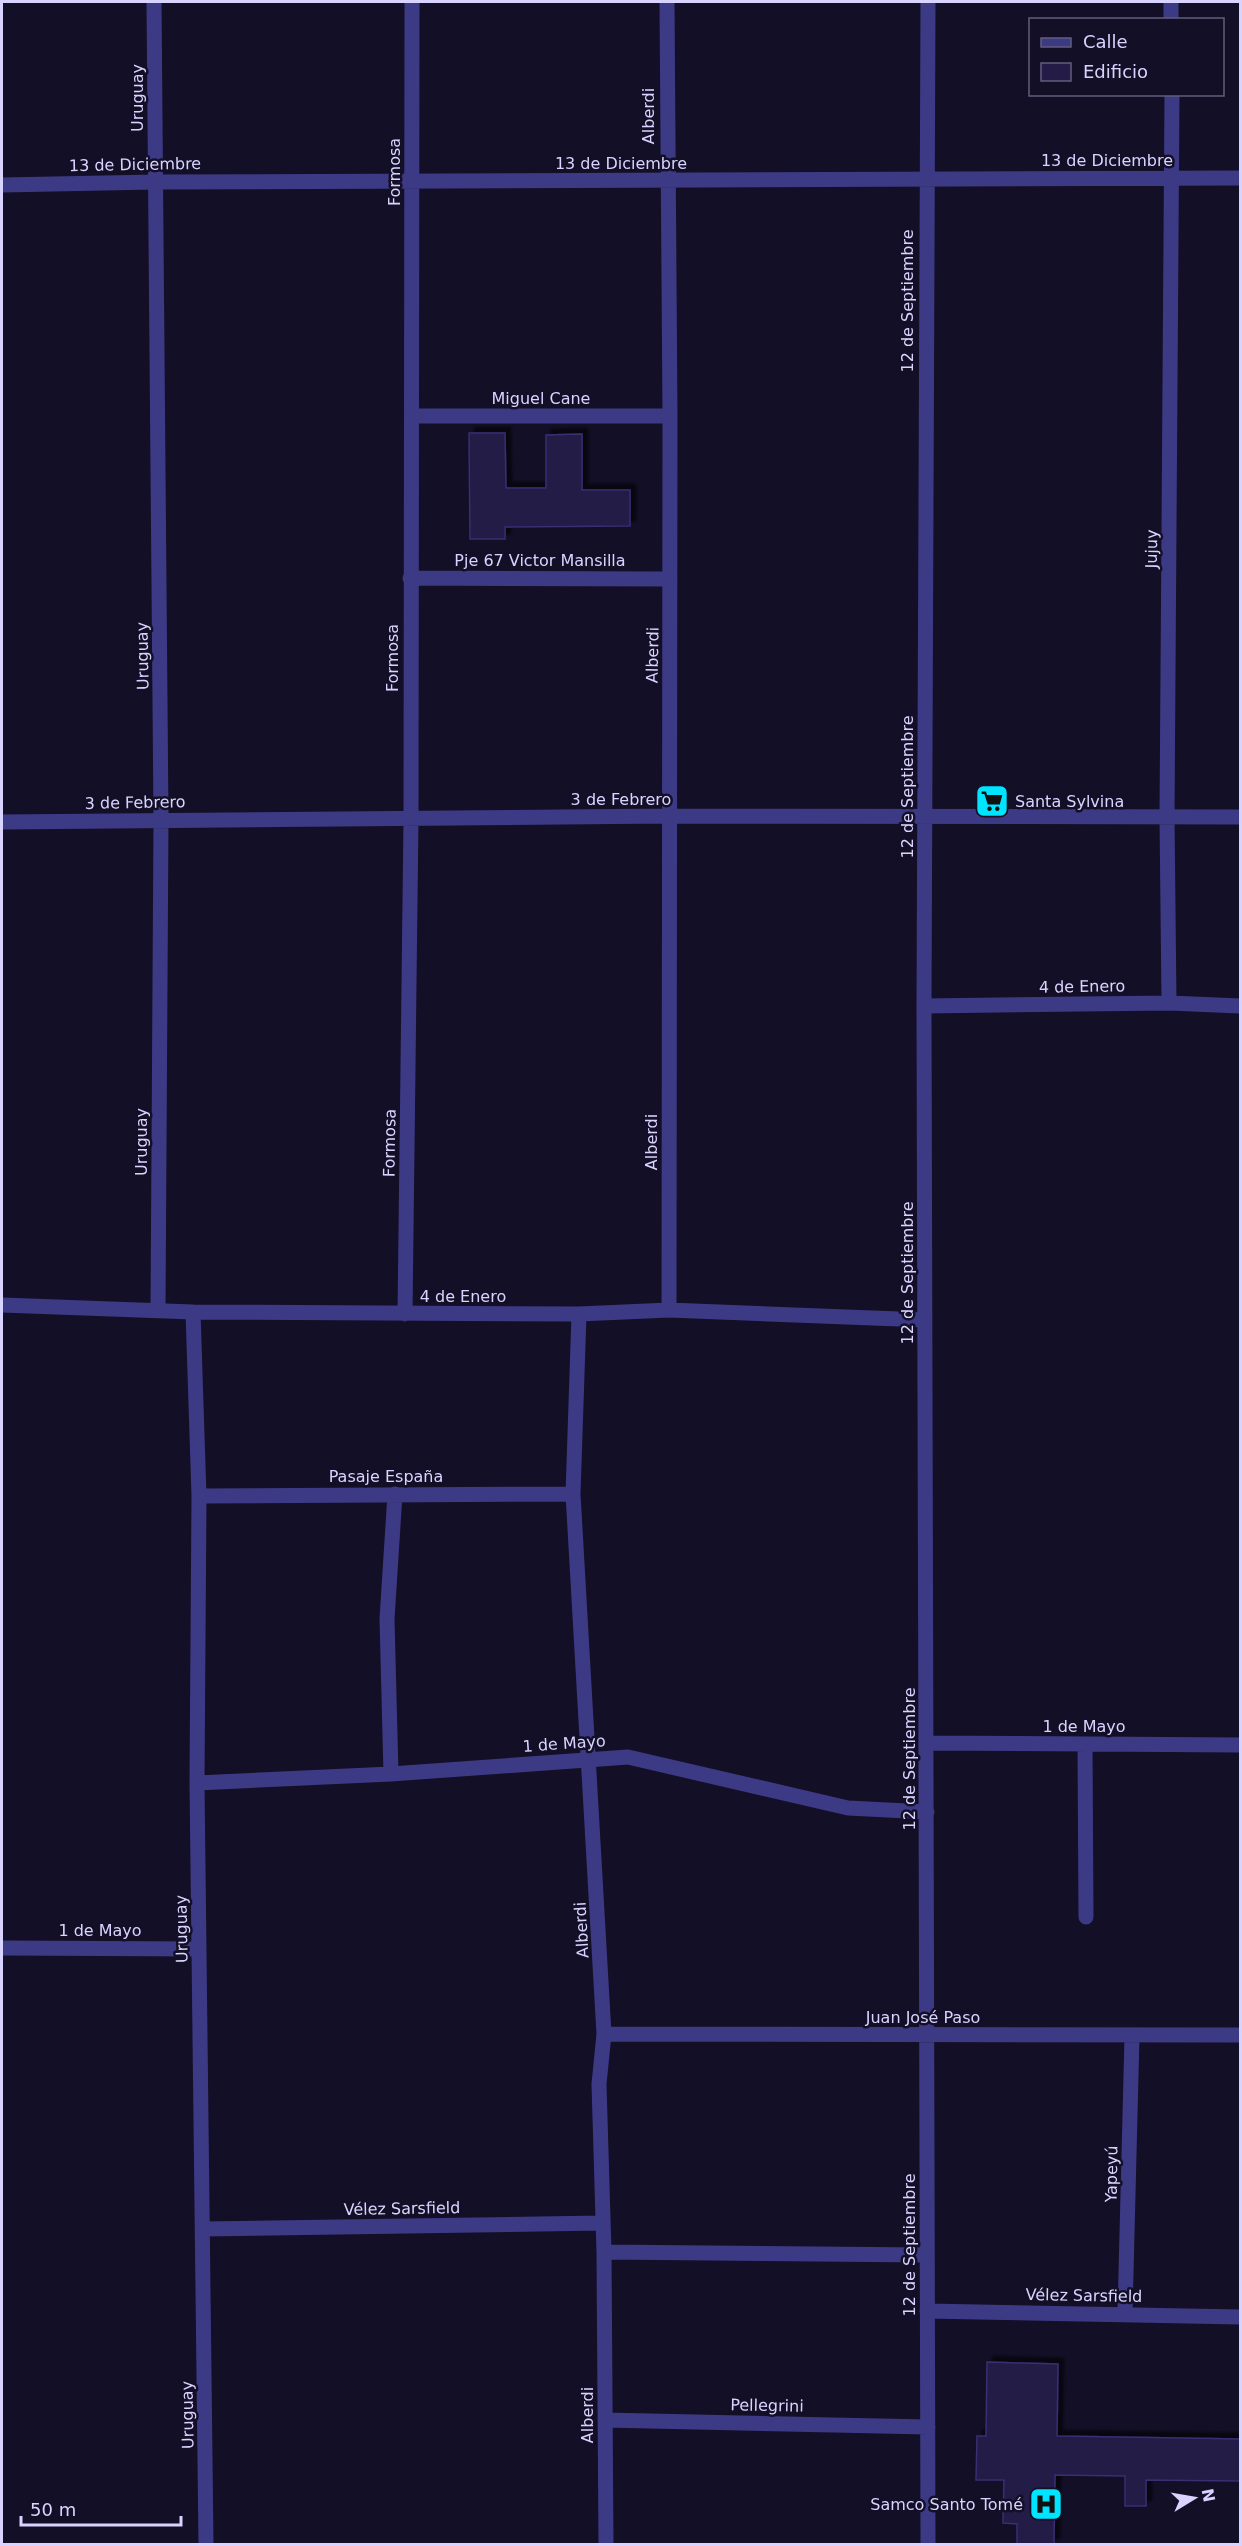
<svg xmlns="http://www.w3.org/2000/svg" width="1242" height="2546" font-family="'DejaVu Sans',sans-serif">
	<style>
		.building { fill: #241b47; stroke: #3b2d73; stroke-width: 1.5; filter: url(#shadow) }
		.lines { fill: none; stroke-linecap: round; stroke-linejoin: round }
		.minor { stroke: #3d3a85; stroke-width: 15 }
		.labels { text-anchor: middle; stroke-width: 5; stroke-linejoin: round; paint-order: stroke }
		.street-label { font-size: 16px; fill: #d9d4ff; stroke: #130f26 }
		.poi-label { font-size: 16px; fill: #d9d4ff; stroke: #130f26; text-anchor: start }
	</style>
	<defs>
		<filter id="shadow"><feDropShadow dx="5.5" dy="-5.5" stdDeviation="1.5" flood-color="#0009"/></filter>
	</defs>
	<rect width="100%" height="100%" fill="#130f26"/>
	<!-- building -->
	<path class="building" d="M469,433H505L506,488H546V435L582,434V490H630V526L505,527V539H470Z
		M987,2362L1058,2364L1057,2436L1240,2439V2481L1146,2480V2506H1125V2476L1055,2475L1054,2544H1017V2524L1003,2523L1004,2480H976L977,2436H986Z"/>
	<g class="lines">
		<!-- minor -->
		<path class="minor" d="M154,2L161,819L158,1310
			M667,2L670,416L669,1310
			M928,2L924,1006L928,2544
			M1171,2V20
			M2,185L155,182L1240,178
			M413,416H670
			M410,578L670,579
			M2,822L668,816L1240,817
			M1169,1003L1167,817L1172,94
			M924,1006L1169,1003L1240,1006
			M2,1305L193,1312L579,1314L669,1310L925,1320
			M193,1312L199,1496L197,1783L206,2544
			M405,1314L411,819L412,2
			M579,1314L573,1494L604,2034L599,2084L604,2252L606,2544
			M199,1496L573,1494
			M928,1743L1240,1745
			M1085,1744L1086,1917
			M391,1774L387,1619L395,1494
			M197,1783L391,1774L628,1757L848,1808L927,1812
			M2,1948L199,1949
			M604,2034L1240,2035
			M203,2229L602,2223
			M604,2252L926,2255
			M927,2311L1240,2317
			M1125,2313L1132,2036
			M605,2420L928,2427"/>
	</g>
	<!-- icons -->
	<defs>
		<g id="supermarket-square" transform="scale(1.725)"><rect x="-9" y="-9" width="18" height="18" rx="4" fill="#00e5ff" stroke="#130f26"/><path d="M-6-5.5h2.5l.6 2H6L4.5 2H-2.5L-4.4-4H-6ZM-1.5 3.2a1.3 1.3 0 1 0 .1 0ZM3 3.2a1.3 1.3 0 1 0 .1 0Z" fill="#111"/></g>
		<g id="hospital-square" transform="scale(1.725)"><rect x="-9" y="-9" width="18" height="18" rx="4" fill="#00e5ff" stroke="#130f26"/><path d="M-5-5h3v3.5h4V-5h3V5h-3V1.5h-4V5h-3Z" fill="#111"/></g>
	</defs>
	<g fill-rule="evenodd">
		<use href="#supermarket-square" x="992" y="801"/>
		<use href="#hospital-square" x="1046" y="2504"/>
	</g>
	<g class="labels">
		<!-- street labels -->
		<g class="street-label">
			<text transform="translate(137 98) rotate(-90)" y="6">Uruguay</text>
			<text transform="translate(648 116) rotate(-90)" y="6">Alberdi</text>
			<text x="1107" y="166">13 de Diciembre</text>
			<text x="621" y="169">13 de Diciembre</text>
			<text transform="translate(135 164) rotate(-1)" y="6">13 de Diciembre</text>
			<text transform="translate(394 172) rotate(-90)" y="6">Formosa</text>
			<text transform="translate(907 301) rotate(-90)" y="6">12 de Septiembre</text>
			<text x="541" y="404">Miguel Cane</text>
			<text transform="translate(1151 549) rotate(-89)" y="6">Jujuy</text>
			<text x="540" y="566">Pje 67 Victor Mansilla</text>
			<text transform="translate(652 655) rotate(-89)" y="6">Alberdi</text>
			<text transform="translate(142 656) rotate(-91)" y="6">Uruguay</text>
			<text transform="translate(392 658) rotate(-90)" y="6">Formosa</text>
			<text transform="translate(907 787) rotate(-90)" y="6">12 de Septiembre</text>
			<text x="621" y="805">3 de Febrero</text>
			<text transform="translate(135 802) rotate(-1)" y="6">3 de Febrero</text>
			<text transform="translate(1082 986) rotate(-1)" y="6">4 de Enero</text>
			<text transform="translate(141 1142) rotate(-90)" y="6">Uruguay</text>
			<text transform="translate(651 1142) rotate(-90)" y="6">Alberdi</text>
			<text transform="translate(389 1143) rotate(-89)" y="6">Formosa</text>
			<text transform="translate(907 1273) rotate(-90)" y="6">12 de Septiembre</text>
			<text x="463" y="1302">4 de Enero</text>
			<text x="386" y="1482">Pasaje España</text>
			<text x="1084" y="1732">1 de Mayo</text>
			<text transform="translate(564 1743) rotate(-4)" y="6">1 de Mayo</text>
			<text transform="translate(909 1759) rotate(-90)" y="6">12 de Septiembre</text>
			<text transform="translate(181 1929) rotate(-91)" y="6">Uruguay</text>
			<text x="100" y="1936">1 de Mayo</text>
			<text transform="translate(581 1930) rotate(-93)" y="6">Alberdi</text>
			<text x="923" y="2023">Juan José Paso</text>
			<text transform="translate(1111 2174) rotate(-89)" y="6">Yapeyú</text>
			<text transform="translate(402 2208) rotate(-1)" y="6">Vélez Sarsfield</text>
			<text transform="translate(909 2245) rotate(-90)" y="6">12 de Septiembre</text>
			<text transform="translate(1084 2295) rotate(1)" y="6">Vélez Sarsfield</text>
			<text transform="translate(767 2405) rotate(1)" y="6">Pellegrini</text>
			<text transform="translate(187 2415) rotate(-91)" y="6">Uruguay</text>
			<text transform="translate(587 2415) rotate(-90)" y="6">Alberdi</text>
		</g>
		<!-- poi labels -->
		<g class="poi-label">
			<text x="1015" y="807">Santa Sylvina</text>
			<text x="1023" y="2510" text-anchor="end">Samco Santo Tomé</text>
		</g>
	</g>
	<!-- border -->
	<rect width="1242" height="2546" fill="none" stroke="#d9d4ff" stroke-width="6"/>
	<!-- legend -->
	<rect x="1029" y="18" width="195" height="78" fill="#130f26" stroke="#625e7d" stroke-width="1.5"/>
	<rect x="1041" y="38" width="30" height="9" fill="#3d3a85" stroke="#625e7d" stroke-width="1.5"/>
	<text x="1083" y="48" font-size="18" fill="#d9d4ff">Calle</text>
	<rect x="1041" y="63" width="30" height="18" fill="#241b47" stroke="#625e7d" stroke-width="1.5"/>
	<text x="1083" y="78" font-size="18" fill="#d9d4ff">Edificio</text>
	<!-- north arrow -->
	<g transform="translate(1194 2498) rotate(79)" stroke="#130f26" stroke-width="4.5" paint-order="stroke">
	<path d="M0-4.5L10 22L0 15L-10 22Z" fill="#d9d4ff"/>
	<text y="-9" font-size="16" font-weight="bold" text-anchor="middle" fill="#d9d4ff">N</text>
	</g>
	<!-- scale -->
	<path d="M21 2516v9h160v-9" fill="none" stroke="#d9d4ff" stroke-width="3"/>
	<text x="30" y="2516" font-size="18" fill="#d9d4ff" stroke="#130f26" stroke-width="4.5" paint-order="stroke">50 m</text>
</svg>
